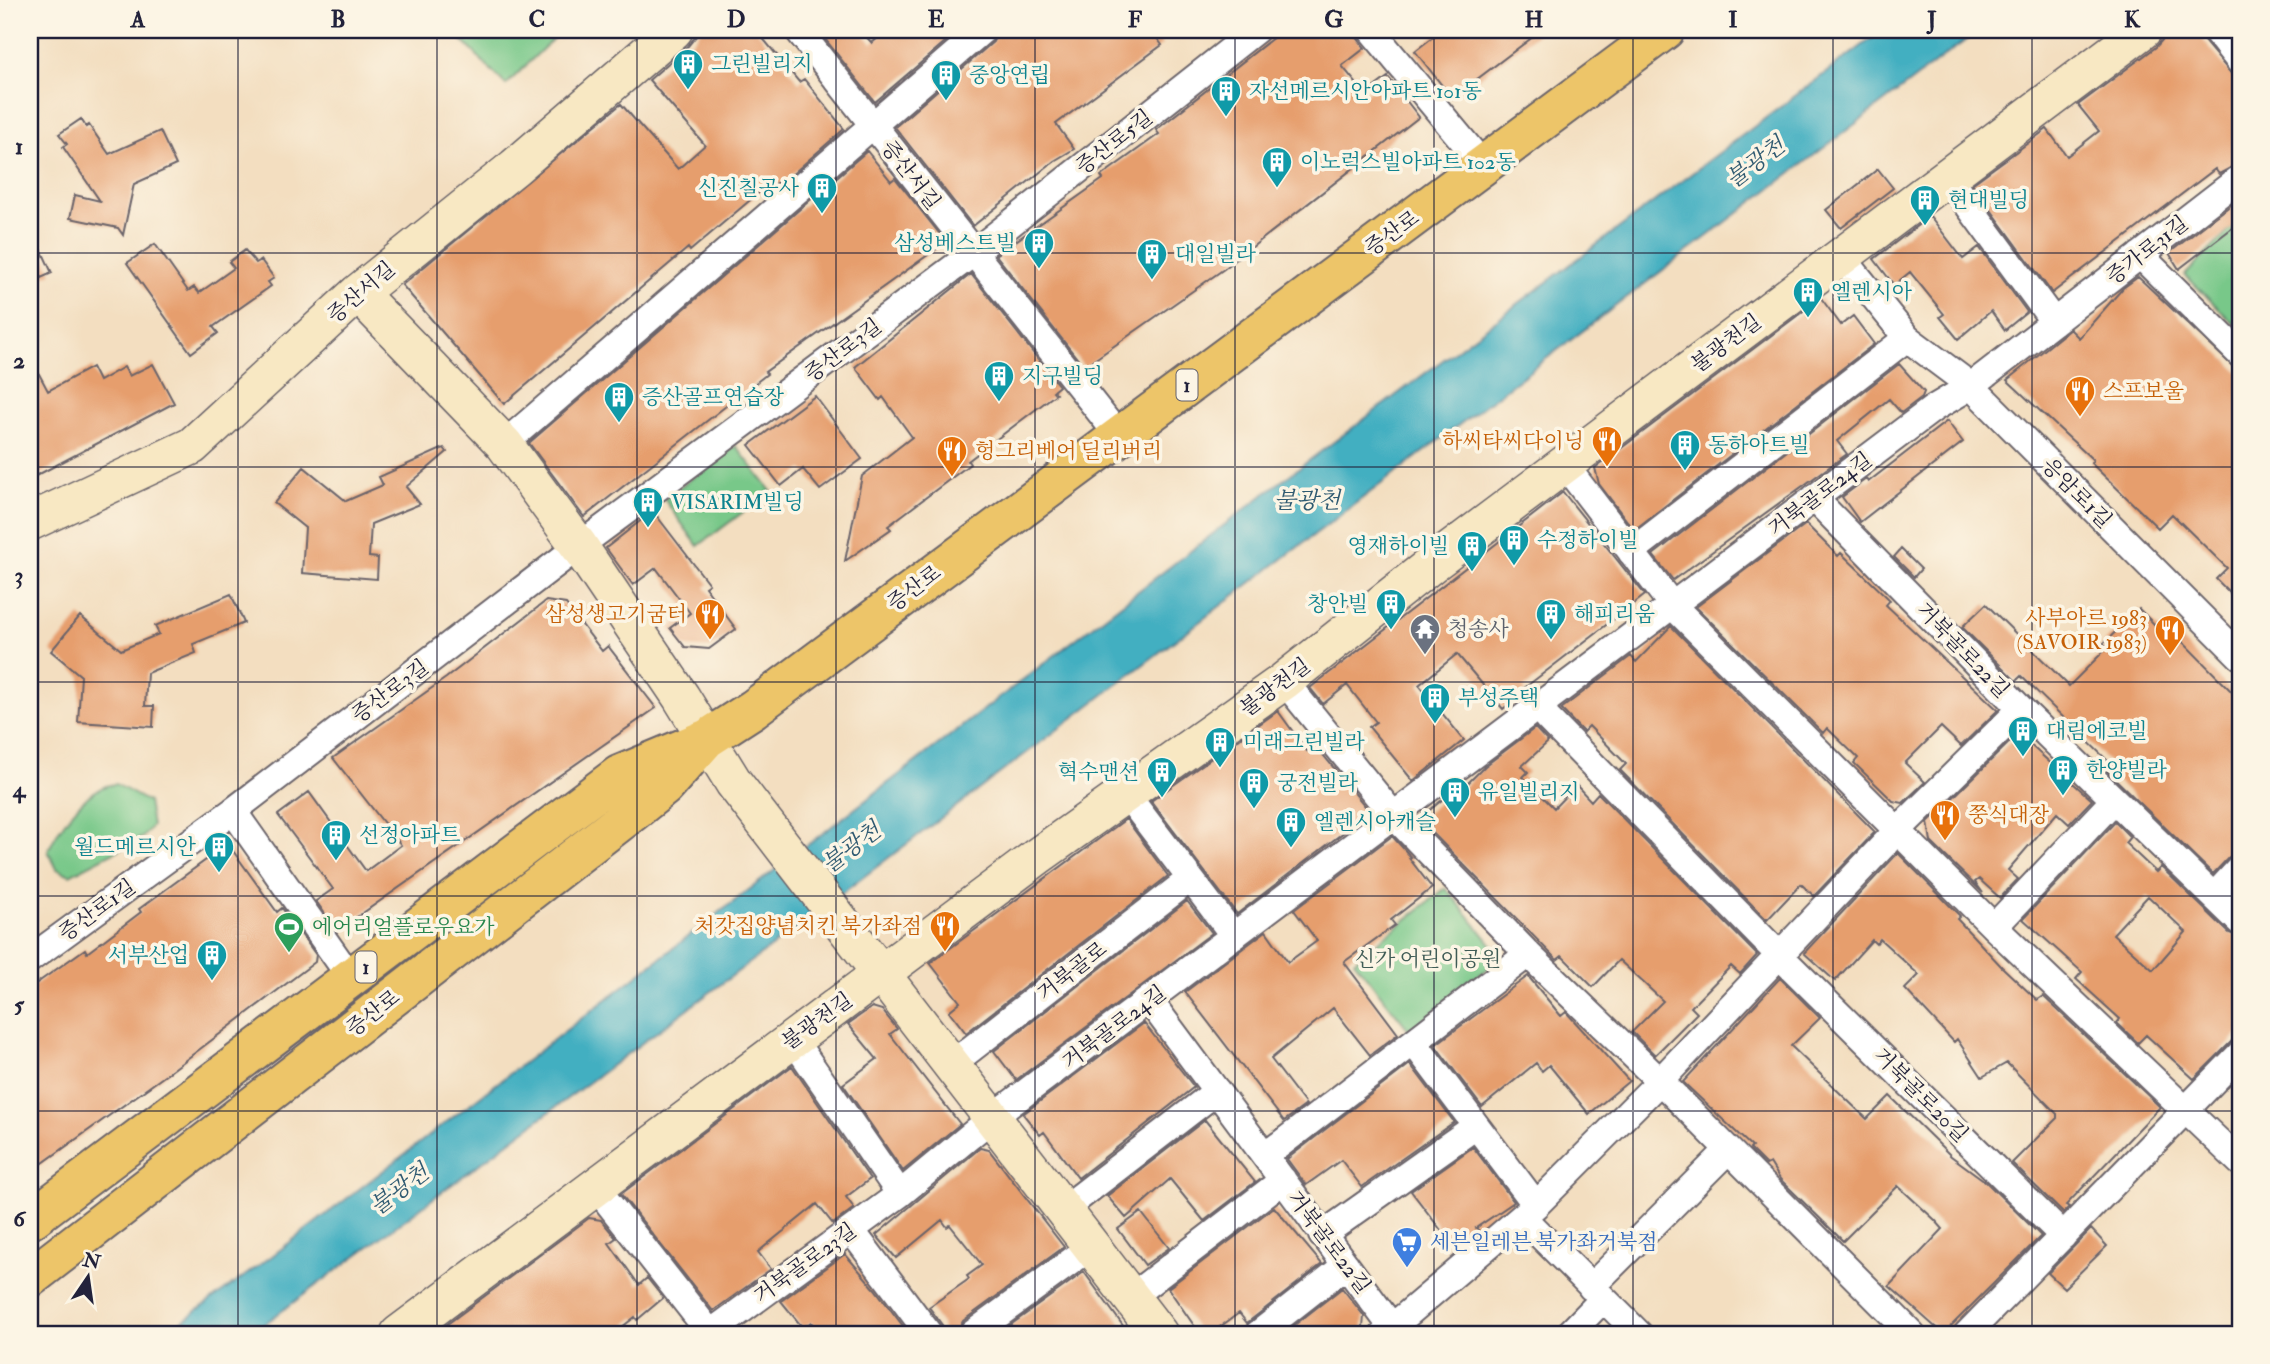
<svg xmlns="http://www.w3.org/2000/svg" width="2270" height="1364" font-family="'IM FELL Double Pica','Noto Serif KR',serif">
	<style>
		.green { fill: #78c889; stroke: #4d7562; stroke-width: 2 }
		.water { fill: #43afc1; stroke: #32687e; stroke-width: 2 }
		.building { fill: #e69e6d; fill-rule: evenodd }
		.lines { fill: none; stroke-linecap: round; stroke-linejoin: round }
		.street-casing { stroke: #6b646a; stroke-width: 30 }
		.secondary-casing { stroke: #6b646a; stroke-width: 40 }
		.primary-casing { stroke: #6b646a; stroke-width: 42 }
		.street { stroke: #fff; stroke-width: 26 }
		.secondary { stroke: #f8e8c3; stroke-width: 37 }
		.primary { stroke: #edc569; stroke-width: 38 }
		.grid { fill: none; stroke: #22223b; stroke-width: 2; stroke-opacity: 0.55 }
		.labels { text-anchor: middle; stroke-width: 7; stroke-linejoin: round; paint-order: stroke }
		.shield { fill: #fcf5e5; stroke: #63616e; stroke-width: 2 }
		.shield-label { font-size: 19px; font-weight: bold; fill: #22223b }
		.culture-label { font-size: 21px; fill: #0d838f; stroke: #fcf5e5; text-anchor: start }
		.street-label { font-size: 21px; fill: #22223b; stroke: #fcf5e5 }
		.food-label { font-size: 21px; fill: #c56008; stroke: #fcf5e5; text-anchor: end }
		.worship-label { font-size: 21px; fill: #5b616d; stroke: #fcf5e5; text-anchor: start }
		.leisure-label { font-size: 21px; fill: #27864d; stroke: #fcf5e5; text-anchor: start }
		.park-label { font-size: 21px; fill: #405c56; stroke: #fcf5e5 }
		.shop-label { font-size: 21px; fill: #366cbe; stroke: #fcf5e5; text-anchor: start }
		.water-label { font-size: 23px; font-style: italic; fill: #2f5a71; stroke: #fcf5e5 }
		.neatline { fill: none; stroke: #22223b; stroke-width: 2.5 }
		.grid-label { font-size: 23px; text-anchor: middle; font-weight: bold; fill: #22223b }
	</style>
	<rect width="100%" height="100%" fill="#fcf5e5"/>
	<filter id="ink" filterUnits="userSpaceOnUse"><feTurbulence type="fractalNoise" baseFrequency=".0143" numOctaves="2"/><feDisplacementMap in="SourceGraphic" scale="14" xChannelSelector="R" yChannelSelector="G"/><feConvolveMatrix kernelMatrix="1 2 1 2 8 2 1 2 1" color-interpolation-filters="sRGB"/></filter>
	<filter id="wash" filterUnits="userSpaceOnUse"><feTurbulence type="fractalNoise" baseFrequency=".00686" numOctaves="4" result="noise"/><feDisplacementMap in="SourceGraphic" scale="28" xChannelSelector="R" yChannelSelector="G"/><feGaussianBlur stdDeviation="1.57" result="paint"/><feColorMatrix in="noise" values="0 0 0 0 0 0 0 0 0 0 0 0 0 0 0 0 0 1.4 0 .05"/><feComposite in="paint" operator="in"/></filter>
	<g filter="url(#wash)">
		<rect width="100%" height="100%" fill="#f3dec0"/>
		<!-- green -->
		<path class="green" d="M452,30H562L506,85Z
			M2238,222L2240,225V330L2185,275Z
			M736,446L771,491L698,546L664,499Z
			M116,784L148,802L152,826L143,837L70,875L57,869L48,851C59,826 87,786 116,784Z
			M1446,888L1502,957L1410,1031L1354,961Z"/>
		<!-- water -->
		<path class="water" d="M1883,30H1979L787,935L251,1334H165L272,1256L1279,483Z"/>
		<g id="blocks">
			<!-- building -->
			<path class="building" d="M701,30H756L799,82L804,79L844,129L780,185L777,182L770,188L768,185L690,251L688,248L504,404L402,285L621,104L678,169L705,145L649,80L688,46Z
				M829,30H860L872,43L887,30H959L875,102L822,35Z
				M998,30H1151L1162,45L1056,124L1074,149L1054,161L973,226L895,127L993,42Z
				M1283,30H1351L1365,48L1342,66L1365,94L1388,77L1419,117L1224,269L1084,367L996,255L1103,179L1101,176L1159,134L1156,130Z
				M1442,30H1542L1452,98L1415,51Z
				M2171,30H2199L2203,40L2240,84V163L2219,174L2215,169L2052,293L1972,184L2047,129L2067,156L2099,131L2078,105L2156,47Z
				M81,119L86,127L89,125L109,154L160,131L176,165L134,184L123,235L118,228L70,218L75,195L100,201L63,147L67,144L59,134Z
				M867,151L891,181L895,178L946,242L765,372L767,374L584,517L529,443Z
				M1878,169L1893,188L1841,228L1826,210Z
				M2240,198V222L2179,269L2169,253Z
				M1930,216L1963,259L1979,247L2027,312L2005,330L1991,311L1958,339L1940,317L1944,314L1910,272L1894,285L1874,259Z
				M30,225L52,273L30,283Z
				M155,244L188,291L194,287L199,293L234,268L229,262L245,250L256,263L261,260L274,278L268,282L271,286L213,327L218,333L191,353L127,263Z
				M971,274L1059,386L1053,391L1056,394L968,461L970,464L888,526L891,529L845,561L862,476L912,437L883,397L880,400L855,367Z
				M2138,277L2240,373V603L2216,579L2227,568L2172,514L2158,528L2091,463L2093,460L2007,380L2070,329L2079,338L2123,288Z
				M1821,298L1841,325L1853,316L1874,344L1634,530L1599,484L1595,468Z
				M30,357L48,391L92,367L99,381L124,367L129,376L153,364L174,403L30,479Z
				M1899,364L1924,392L1922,397L1901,413L1889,399L1837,441L1847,454L1673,580L1653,555Z
				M815,396L862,459L820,490L803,469L781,486L749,445Z
				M1947,421L1963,442L1860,522L1842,497L1866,479L1868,482Z
				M444,448L447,452L406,487L420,504L371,524L369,557L378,558L377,579L302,573L305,528L274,503L304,467L346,501L383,485L379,477Z
				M1563,492L1645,595L1523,689L1525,691L1503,709L1457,654L1419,685L1464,740L1413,781L1369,727L1376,722L1347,685L1323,704L1310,688Z
				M653,511L709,584L705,587L736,629L709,649L685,647L670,628L690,613L656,568L633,585L606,548Z
				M1806,524L1838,556L1841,553L1890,600L1886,605L1998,710L1961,746L1941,727L1905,763L1925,782L1903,803L1893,801L1854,763L1858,758L1827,728L1823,733L1696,607Z
				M1901,549L1921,569L1914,577L1894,557Z
				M231,594L244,623L193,644L196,653L147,673L145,706H154L153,727L78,722L81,676L51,651L80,616L121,650L159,634L155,626Z
				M546,601L566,604L602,651L608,646L656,708L337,931L316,901L333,889L278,815L309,792L366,871L401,845L333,758L446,678Z
				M1986,604L2069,686L2107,648L2103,644L2139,609L2167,637L2173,632L2240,700V853L2229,857L2213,874L2105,769L2110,763L2021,676L2016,681L1962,627Z
				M1671,626L1875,832L1814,896L1801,884L1767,920L1620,770L1626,764L1589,726L1583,732L1561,709L1631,656L1636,662Z
				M1278,711L1307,751L1315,745L1370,812L1237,914L1151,801Z
				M1535,728L1548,742L1522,766L1528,772L1523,777L1554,808L1576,785L1591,801L1598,793L1757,955L1740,974L1731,966L1691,1007L1697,1013L1655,1055L1632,1032L1663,1001L1619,960L1593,987L1562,956L1557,960L1419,819L1460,785L1463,788L1485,766Z
				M2018,734L2092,800L2069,824L2057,813L2008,870L2018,879L2000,898L1979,879L1975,882L1983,893L1931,842L1928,822Z
				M1126,819L1168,876L966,1033L949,1011L960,1002L930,963Z
				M2115,822L2130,837L2125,843L2156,872L2161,867L2229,933L2240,937V1033L2194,1079L2146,1035L2138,1043L2117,1023L2120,1019L2076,979L2082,972L2023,919ZM2148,896L2186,932L2153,970L2113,934Z
				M1392,836L1411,857L1409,858L1432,888L1391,920L1395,925L1344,962L1398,1034L1370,1055L1333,1008L1271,1059L1306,1105L1284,1121L1185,992L1266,931L1288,962L1317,941L1294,910Z
				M228,844L277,912L282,908L316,955L315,962L163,1077L40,1165L30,1150V988L85,949L87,953L141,912L139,909Z
				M1898,853L1960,916L1957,919L2002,967L2037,1000L2043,996L2160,1107L2066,1205L2069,1207L2063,1213L2012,1163L2057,1118V1114L2007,1063L1982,1077L1957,1039L1954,1042L1905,989L1919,975L1880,939L1876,944L1872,940L1835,981L1804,953Z
				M1187,901L1212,933L1016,1080L994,1051Z
				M1528,976L1561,1016L1566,1012L1629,1081L1589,1114L1549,1065L1542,1071L1536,1063L1482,1107L1435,1045Z
				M1780,978L1820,1018L1791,1046L1867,1119L1890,1096L1951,1156L1985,1181L2041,1236L1943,1334L1889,1286L1943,1229L1935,1220L1898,1186L1843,1241L1780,1179L1770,1163L1766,1165L1750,1149L1752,1147L1683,1082Z
				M872,1007L882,1010L897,1029L890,1034L960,1124L903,1171L843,1084L877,1059L848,1024Z
				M1144,1023L1194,1087L1078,1178L1044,1132L1040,1135L1023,1114Z
				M1410,1064L1454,1122L1362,1187L1341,1160L1306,1185L1287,1159Z
				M792,1066L870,1179L846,1197L854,1208L833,1224L817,1204L758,1252L771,1269L713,1311L621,1194Z
				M1205,1120L1255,1182L1204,1221L1170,1179L1126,1218L1107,1196Z
				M1473,1147L1514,1202L1476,1228L1480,1232L1457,1251L1411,1191Z
				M980,1148L989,1150L1064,1247L963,1321L956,1334H944L942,1325L929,1307L969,1279L967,1276L982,1265L950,1225L947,1227L942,1220L896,1258L876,1235Z
				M1274,1207L1322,1264L1247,1323L1239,1313L1210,1334H1200L1168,1288Z
				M1141,1212L1169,1248L1145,1265L1118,1229Z
				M589,1218L601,1220L616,1238L609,1243L639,1285L647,1278L663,1298L637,1320L635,1317L613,1334H434Z
				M2091,1229L2107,1246L2064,1288L2048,1273Z
				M845,1254L875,1289L909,1334H821L811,1322L803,1328L781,1301Z
				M1084,1272L1129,1334H998Z
				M1342,1288L1364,1316L1363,1327L1355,1334H1283Z"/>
		</g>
	</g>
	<g filter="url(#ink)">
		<use href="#blocks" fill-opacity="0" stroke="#6b646a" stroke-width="2"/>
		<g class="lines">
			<!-- street casing -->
			<g class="street-casing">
				<path id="street" d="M798,30L1118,435
					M1371,30L1484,166
					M2215,30L2240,62
					M1948,178L2054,322
					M2140,255L2240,354
					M1842,257L1907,338L1971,386L2240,656
					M504,444L983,30
					M1564,464L1672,605L1994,927L2240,1162
					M1814,498L2021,709L2240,922
					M1631,552L1907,338
					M1284,681L1394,816L1528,954L1660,1081L1912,1334
					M1542,704L1547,718L1779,955L2063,1236
					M1126,794L1234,936
					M233,811L351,978
					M2214,896L2240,868
					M1994,927L2114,800
					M30,959L233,811L579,546L972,254L1256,30
					M1149,1000L1397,1334
					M792,1038L900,1194
					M1414,1043L1536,1205
					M953,1063L1190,879
					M1265,1156L1528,954
					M595,1186L711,1334
					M1064,1209L1217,1091
					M1522,1217L1639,1334
					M851,1230L929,1334
					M1322,1235L1476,1126
					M1591,1287L1728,1150
					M1131,1297L1283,1180
					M709,1334L900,1194L993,1117L1934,408L1971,386L2240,178
					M972,1334L1092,1246
					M1258,1334L1346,1265
					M1384,1334L1536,1205L1660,1081L1898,830L2021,709
					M1569,1334L1603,1299
					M1967,1334L2240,1054"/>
			</g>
			<!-- secondary casing -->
			<g class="secondary-casing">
				<path id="secondary" d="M358,293L504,444L579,546L681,697L734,783L1159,1334
					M30,522L192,446L358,293L515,167L674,30
					M399,1334L1038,856L1284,681L1432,564L2143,30"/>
			</g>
			<!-- primary casing -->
			<g class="primary-casing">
				<path id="primary" d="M30,1220L619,775L708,738L753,709L1665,30
					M30,1278L638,808L664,787L704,742"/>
			</g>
			<!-- street -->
			<use href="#street" class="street"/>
			<!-- secondary -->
			<use href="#secondary" class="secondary"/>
			<!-- primary -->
			<use href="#primary" class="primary"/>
		</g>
	</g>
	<!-- grid -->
	<path class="grid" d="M238,30V1334M437,30V1334M637,30V1334M836,30V1334M1035,30V1334M1235,30V1334M1434,30V1334M1633,30V1334M1833,30V1334M2032,30V1334M30,253H2240M30,467H2240M30,682H2240M30,896H2240M30,1111H2240"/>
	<!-- icons -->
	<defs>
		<g id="building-pin" transform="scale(1.575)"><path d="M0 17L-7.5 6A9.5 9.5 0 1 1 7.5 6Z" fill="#0f9aa8" stroke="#fcf5e5"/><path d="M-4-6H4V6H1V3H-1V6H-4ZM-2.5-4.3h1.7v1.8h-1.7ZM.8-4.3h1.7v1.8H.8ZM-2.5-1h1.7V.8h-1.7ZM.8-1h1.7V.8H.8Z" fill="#fff"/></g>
		<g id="restaurant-pin" transform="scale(1.575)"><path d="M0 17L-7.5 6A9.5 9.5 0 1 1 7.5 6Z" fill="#e8710a" stroke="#fcf5e5"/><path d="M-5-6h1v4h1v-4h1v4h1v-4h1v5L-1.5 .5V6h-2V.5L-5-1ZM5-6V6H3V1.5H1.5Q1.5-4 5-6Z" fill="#fff"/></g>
		<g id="temple-pin" transform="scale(1.575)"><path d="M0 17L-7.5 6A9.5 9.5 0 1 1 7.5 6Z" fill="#6b7280" stroke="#fcf5e5"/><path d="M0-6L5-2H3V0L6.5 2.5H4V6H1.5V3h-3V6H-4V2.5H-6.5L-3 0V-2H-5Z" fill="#fff"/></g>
		<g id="stadium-pin" transform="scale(1.575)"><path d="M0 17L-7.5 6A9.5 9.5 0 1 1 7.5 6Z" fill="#2e9e5b" stroke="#fcf5e5"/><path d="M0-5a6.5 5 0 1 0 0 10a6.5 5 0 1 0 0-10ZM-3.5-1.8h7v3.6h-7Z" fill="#fff"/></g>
		<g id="supermarket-pin" transform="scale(1.575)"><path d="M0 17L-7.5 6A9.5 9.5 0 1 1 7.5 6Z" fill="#3f7fe0" stroke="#fcf5e5"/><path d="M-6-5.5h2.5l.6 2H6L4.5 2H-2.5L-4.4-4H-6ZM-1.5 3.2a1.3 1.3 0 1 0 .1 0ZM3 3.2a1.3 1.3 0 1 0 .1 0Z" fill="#fff"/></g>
	</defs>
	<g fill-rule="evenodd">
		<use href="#building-pin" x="688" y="64"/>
		<use href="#building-pin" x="946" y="75"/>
		<use href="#building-pin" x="1226" y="91"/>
		<use href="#building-pin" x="1277" y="162"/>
		<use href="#building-pin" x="822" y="188"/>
		<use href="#building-pin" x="1925" y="200"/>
		<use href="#building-pin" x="1039" y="243"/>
		<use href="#building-pin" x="1152" y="254"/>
		<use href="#building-pin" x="1808" y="292"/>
		<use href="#building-pin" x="999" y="376"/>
		<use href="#restaurant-pin" x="2080" y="391"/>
		<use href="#building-pin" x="619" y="397"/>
		<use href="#restaurant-pin" x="1607" y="441"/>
		<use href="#building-pin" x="1685" y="445"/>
		<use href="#restaurant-pin" x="952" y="451"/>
		<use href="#building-pin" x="648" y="502"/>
		<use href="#building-pin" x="1514" y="540"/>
		<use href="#building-pin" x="1472" y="546"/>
		<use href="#building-pin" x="1391" y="604"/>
		<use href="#restaurant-pin" x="710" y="614"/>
		<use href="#building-pin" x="1551" y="614"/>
		<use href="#temple-pin" x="1425" y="629"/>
		<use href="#restaurant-pin" x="2170" y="630"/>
		<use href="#building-pin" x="1435" y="698"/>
		<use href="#building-pin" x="2023" y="731"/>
		<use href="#building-pin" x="1220" y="742"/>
		<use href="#building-pin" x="2063" y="770"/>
		<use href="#building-pin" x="1162" y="772"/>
		<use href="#building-pin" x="1254" y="783"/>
		<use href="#building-pin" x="1455" y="792"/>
		<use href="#restaurant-pin" x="1945" y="815"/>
		<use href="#building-pin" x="1291" y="822"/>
		<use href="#building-pin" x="336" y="835"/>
		<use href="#building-pin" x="219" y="847"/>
		<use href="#restaurant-pin" x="945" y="926"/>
		<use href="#stadium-pin" x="289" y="927"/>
		<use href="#building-pin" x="212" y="955"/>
		<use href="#supermarket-pin" x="1407" y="1242"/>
	</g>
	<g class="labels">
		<!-- shield labels -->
		<g class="shield">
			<rect x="1176.5" y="369.5" width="21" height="31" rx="5"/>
			<rect x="355.5" y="951.5" width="21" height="31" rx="5"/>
		</g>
		<g class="shield-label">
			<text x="1187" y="392">1</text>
			<text x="366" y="974">1</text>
		</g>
		<!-- culture labels -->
		<g class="culture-label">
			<text x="711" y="71">그린빌리지</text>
			<text x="969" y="82">중앙연립</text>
			<text x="1249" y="98">자선메르시안아파트 101동</text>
			<text x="1300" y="169">이노럭스빌아파트 102동</text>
			<text x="799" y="195" text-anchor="end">신진칠공사</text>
			<text x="1948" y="207">현대빌딩</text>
			<text x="1016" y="250" text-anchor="end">삼성베스트빌</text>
			<text x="1175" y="261">대일빌라</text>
			<text x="1831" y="299">엘렌시아</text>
			<text x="1022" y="383">지구빌딩</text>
			<text x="642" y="404">증산골프연습장</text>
			<text x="1708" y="452">동하아트빌</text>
			<text x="671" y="509">VISARIM빌딩</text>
			<text x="1537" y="547">수정하이빌</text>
			<text x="1449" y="553" text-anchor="end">영재하이빌</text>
			<text x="1368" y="611" text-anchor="end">창안빌</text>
			<text x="1574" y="621">해피리움</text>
			<text x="1458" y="705">부성주택</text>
			<text x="2046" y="738">대림에코빌</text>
			<text x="1243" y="749">미래그린빌라</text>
			<text x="2086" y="777">한양빌라</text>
			<text x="1139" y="779" text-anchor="end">혁수맨션</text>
			<text x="1277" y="790">궁전빌라</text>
			<text x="1478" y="799">유일빌리지</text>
			<text x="1314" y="829">엘렌시아캐슬</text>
			<text x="359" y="842">선정아파트</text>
			<text x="196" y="854" text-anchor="end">월드메르시안</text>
			<text x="189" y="962" text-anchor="end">서부산업</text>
		</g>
		<!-- street labels -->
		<g class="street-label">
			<text transform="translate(1114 142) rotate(-38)" y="7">증산로5길</text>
			<text transform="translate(911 175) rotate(52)" y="7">증산서길</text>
			<text transform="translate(1392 233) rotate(-36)" y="7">증산로</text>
			<text transform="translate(2147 250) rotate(-38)" y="7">증가로31길</text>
			<text transform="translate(361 292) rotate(-41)" y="7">증산서길</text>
			<text transform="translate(1726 343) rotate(-37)" y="7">불광천길</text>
			<text transform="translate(843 350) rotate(-37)" y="7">증산로3길</text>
			<text transform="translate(2077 493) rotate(45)" y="7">응암로1길</text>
			<text transform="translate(1820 494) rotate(-37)" y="7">거북골로24길</text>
			<text transform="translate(914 588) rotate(-37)" y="7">증산로</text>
			<text transform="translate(1963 650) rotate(46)" y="7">거북골로22길</text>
			<text transform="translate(1275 687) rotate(-37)" y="7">불광천길</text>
			<text transform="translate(390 691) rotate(-37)" y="7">증산로3길</text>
			<text transform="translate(97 910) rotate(-36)" y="7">증산로1길</text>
			<text transform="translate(1072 971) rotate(-38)" y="7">거북골로</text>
			<text transform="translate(373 1013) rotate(-38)" y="7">증산로</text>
			<text transform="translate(817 1021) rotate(-36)" y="7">불광천길</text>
			<text transform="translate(1114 1027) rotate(-37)" y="7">거북골로24길</text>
			<text transform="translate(1921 1095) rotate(45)" y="7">거북골로20길</text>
			<text transform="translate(1329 1242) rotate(53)" y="7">거북골로22길</text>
			<text transform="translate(805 1263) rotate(-36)" y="7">거북골로23길</text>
		</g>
		<!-- food labels -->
		<g class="food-label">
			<text x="2103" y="398" text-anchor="start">스프보울</text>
			<text x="1584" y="448">하씨타씨다이닝</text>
			<text x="975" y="458" text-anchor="start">헝그리베어 딜리버리</text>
			<text x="687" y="621">삼성생고기굼터</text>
			<text x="2147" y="625">사부아르 1983<tspan x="2147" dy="24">(SAVOIR 1983)</tspan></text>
			<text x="1968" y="822" text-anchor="start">쭝식대장</text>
			<text x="922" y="933">처갓집양념치킨 북가좌점</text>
		</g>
		<!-- worship labels -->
		<g class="worship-label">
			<text x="1448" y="636">청송사</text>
		</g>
		<!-- leisure labels -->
		<g class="leisure-label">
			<text x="312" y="934">에어리얼플로우요가</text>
		</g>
		<!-- park labels -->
		<g class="park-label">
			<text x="1428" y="966">신가 어린이공원</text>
		</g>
		<!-- shop labels -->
		<g class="shop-label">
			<text x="1430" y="1249">세븐일레븐 북가좌거북점</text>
		</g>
		<!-- water labels -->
		<g class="water-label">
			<text transform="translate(1755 162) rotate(-37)" y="8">불광천</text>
			<text x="1307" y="508">불광천</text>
			<text transform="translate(851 847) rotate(-37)" y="8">불광천</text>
			<text transform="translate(399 1189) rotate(-37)" y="8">불광천</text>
		</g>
	</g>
	<!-- margin -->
	<rect width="2270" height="1364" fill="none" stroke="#fcf5e5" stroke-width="77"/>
	<!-- north arrow -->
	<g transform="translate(88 1277) rotate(13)" stroke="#fcf5e5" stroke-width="5" paint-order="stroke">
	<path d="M0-5L12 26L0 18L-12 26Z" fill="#22223b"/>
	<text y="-10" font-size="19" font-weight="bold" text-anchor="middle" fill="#22223b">N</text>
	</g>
	<rect x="38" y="38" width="2194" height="1288" class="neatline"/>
	<g class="grid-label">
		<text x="138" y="27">A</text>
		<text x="338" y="27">B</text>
		<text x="537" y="27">C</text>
		<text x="736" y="27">D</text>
		<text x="936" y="27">E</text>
		<text x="1135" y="27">F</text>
		<text x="1334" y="27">G</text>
		<text x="1534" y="27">H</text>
		<text x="1733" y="27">I</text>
		<text x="1932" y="27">J</text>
		<text x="2132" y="27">K</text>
		<text x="19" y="154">1</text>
		<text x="19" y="368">2</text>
		<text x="19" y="583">3</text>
		<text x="19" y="797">4</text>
		<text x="19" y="1012">5</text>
		<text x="19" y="1226">6</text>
	</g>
</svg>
